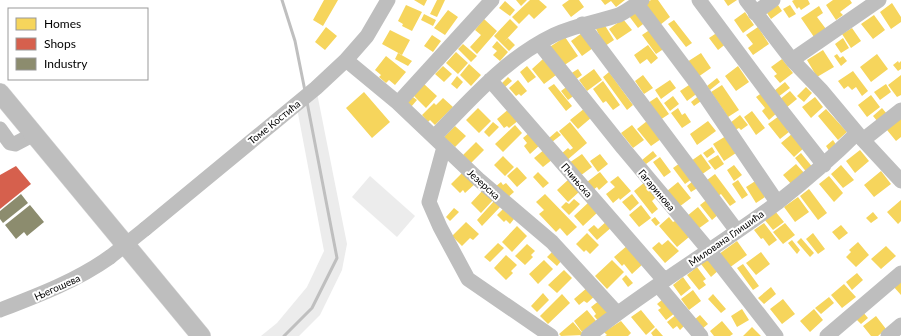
<svg xmlns="http://www.w3.org/2000/svg" width="901" height="336" font-family="Lato,sans-serif">
	<style>
		.green { fill: #ececec }
		.homes { fill: #f6d55c }
		.shops { fill: #d6604d }
		.industry { fill: #8c8c6e }
		.lines { fill: none; stroke-linecap: round; stroke-linejoin: round }
		.stream { stroke: #bfbfbf; stroke-width: 3 }
		.major-casing { stroke: #dbdbdb; stroke-width: 20 }
		.minor { stroke: #bebebe; stroke-width: 15 }
		.major { stroke: #bebebe; stroke-width: 19 }
		.minor-bridge { stroke: #bebebe; stroke-width: 15 }
		.labels { text-anchor: middle; stroke-width: 4; stroke-linejoin: round; paint-order: stroke }
		.street-label { font-size: 10px; fill: #000; stroke: #fff }
	</style>
	<rect width="100%" height="100%" fill="#fff"/>
	<!-- green -->
	<path class="green" d="M316,88L347,244L342,270L320,315L299,336H261L277,323L307,287L324,251L296,103Z
		M370,176L415,216L397,237L352,197Z"/>
	<!-- homes -->
	<path class="homes" d="M324,0H338L323,26L313,20Z
		M414,0H427L424,6Z
		M437,0H445L437,17L430,14Z
		M516,0H527L521,6Z
		M530,0H539L547,7L534,19L529,14L519,24L512,17Z
		M569,0H579L584,7L571,17L562,5Z
		M601,0H625L616,7L611,1L605,5Z
		M651,0H658L670,17L660,25L645,4Z
		M724,0H737L728,6Z
		M794,0H808L810,4L801,10L799,7L797,9L792,1Z
		M833,0H850L852,3L840,12L843,15L836,20L826,5Z
		M505,1L515,10L510,16L499,8Z
		M776,2L782,11L771,19L765,10Z
		M892,3L901,17V22L891,29L880,12Z
		M406,5L422,12L412,31L402,26L403,24L398,21Z
		M790,5L796,14L789,18L783,9Z
		M819,6L823,13L817,17L826,29L814,37L801,18Z
		M638,9L647,21L638,28L629,16Z
		M448,10L458,17L445,35L434,28Z
		M745,12L754,25L743,33L734,20Z
		M424,14L436,20L433,26L421,20Z
		M874,15L885,30L873,39L861,24Z
		M484,19L497,31L477,54L470,47L481,35L475,30Z
		M510,19L518,27L504,42L508,38L515,45L509,51L494,36Z
		M623,19L632,30L617,40L609,29Z
		M674,20L692,43L686,47L668,24Z
		M604,24L614,40L605,46L595,27Z
		M326,27L337,36L325,50L315,42Z
		M758,27L769,44L753,55L748,48L753,44L746,35Z
		M852,28L861,41L851,48L842,34Z
		M651,29L665,48L656,54L642,35Z
		M390,30L410,40L402,55L382,44Z
		M718,32L727,43L718,50L709,38Z
		M582,33L593,48L582,56L571,41Z
		M432,35L441,41L433,52L424,46Z
		M565,37L578,56L563,66L548,48Z
		M843,38L849,48L841,53L835,44Z
		M497,41L508,52L500,61L493,55L497,51L492,47Z
		M463,44L477,56L471,62L458,49Z
		M648,45L658,58L651,64L647,59L640,64L634,55Z
		M823,50L834,67L817,77L807,60Z
		M456,52L468,63L458,74L446,63Z
		M398,53L412,61L408,66L395,59Z
		M701,53L711,68L698,77L687,62Z
		M837,54L840,58L843,56L847,61L841,66L834,56Z
		M877,54L888,69L871,82L860,67Z
		M386,56L406,72L395,85L389,80L386,83L379,77L381,75L375,70Z
		M543,59L556,75L544,84L532,69Z
		M782,59L793,73L780,83L774,76L777,74L771,67Z
		M898,61L899,63L901,61V69L898,71L893,65Z
		M469,64L481,75L471,86L460,75Z
		M443,66L452,74L444,82L435,74Z
		M527,66L536,77L528,83L520,72Z
		M738,66L749,82L736,91L725,76Z
		M578,69L582,75L575,80L570,74Z
		M594,69L602,80L587,91L579,80Z
		M853,71L868,91L862,96L856,87L852,90L848,86L844,89L838,81Z
		M609,72L633,105L627,110L603,77Z
		M643,75L653,88L644,94L635,81Z
		M901,75V95L897,97L888,85Z
		M457,76L463,82L457,89L451,84Z
		M508,77L512,81L504,88L501,84Z
		M717,78L720,82L710,90L707,86Z
		M518,80L527,91L521,96L519,94L516,96L509,88Z
		M670,80L676,88L661,99L655,90Z
		M603,81L620,105L613,110L606,101L603,103L593,89Z
		M785,82L790,88L778,97L774,91Z
		M692,83L699,92L687,101L680,91Z
		M424,84L437,96L426,108L413,95Z
		M554,84L572,106L566,111L548,88Z
		M886,84L891,92L880,100L874,92Z
		M569,85L576,94L568,100L561,91Z
		M722,85L739,110L728,117L711,92Z
		M806,87L812,93L804,102L797,96Z
		M790,91L797,99L786,108L779,100Z
		M364,92L390,122L372,138L346,108Z
		M763,92L778,112L769,120L762,111L765,108L756,97Z
		M701,94L704,99L694,106L691,102Z
		M871,95L880,107L867,117L858,105Z
		M673,96L679,104L670,111L664,103Z
		M413,97L417,100L411,107L406,104Z
		M657,97L669,114L660,120L648,103Z
		M815,97L823,107L811,118L802,107Z
		M443,98L453,107L435,125L430,120L428,122L422,115L434,103L436,105Z
		M478,108L491,121L479,133L466,120Z
		M510,108L519,120L509,128L507,126L504,128L497,119Z
		M585,108L592,117L578,129L570,120Z
		M678,108L682,115L685,113L691,122L682,128L671,113Z
		M882,108L887,114L878,122L873,116Z
		M826,109L847,132L838,140L818,116Z
		M752,111L765,128L756,135L744,117Z
		M740,115L748,125L741,130L739,128L735,130L730,123Z
		M779,116L789,128L787,130L789,132L780,139L768,124Z
		M901,118V137L896,141L887,130Z
		M647,121L661,139L651,146L637,129Z
		M708,121L716,131L697,145L690,134Z
		M493,122L499,127L489,137L484,132Z
		M570,122L587,143L566,161L561,154L568,148L570,150L573,148L559,131Z
		M515,125L522,133L503,152L495,144Z
		M632,125L644,140L633,148L621,133Z
		M455,126L466,136L455,147L444,137Z
		M557,131L561,135L552,142L549,138Z
		M530,132L541,144L530,154L524,146L527,143L523,138Z
		M793,133L805,147L794,157L781,143Z
		M726,136L736,153L724,161L713,144Z
		M833,140L837,146L830,152L826,146Z
		M476,142L484,150L469,165L461,157Z
		M712,147L715,152L707,158L703,153Z
		M545,149L553,159L543,167L534,158Z
		M860,150L869,161L855,173L846,161Z
		M653,151L657,156L646,164L642,160Z
		M801,153L814,169L808,174L795,158Z
		M582,154L592,167L580,176L569,163Z
		M600,154L608,164L598,172L590,161Z
		M701,154L711,168L701,175L691,161Z
		M718,155L724,164L715,170L708,161Z
		M503,156L514,167L505,176L494,165Z
		M660,157L671,172L664,177L653,162Z
		M680,163L692,179L685,184L673,168Z
		M796,164L806,175L793,186L783,175Z
		M734,165L742,175L734,181L727,170Z
		M841,165L854,180L843,188L831,174Z
		M517,167L527,178L517,187L507,176Z
		M464,171L476,183L465,193L463,190L460,193L451,184Z
		M881,171L891,184L874,197L864,185Z
		M538,172L549,183L543,188L533,177Z
		M600,172L608,182L599,190L597,187L593,190L587,182Z
		M715,174L736,202L730,206L721,194L718,196L707,180Z
		M618,176L631,191L620,200L619,198L613,203L606,194L615,187L610,182Z
		M829,176L843,193L834,202L819,184Z
		M569,179L580,191L568,202L557,190Z
		M694,180L699,187L691,192L687,186Z
		M738,180L748,195L742,199L732,184Z
		M757,180L765,197L756,203L746,187Z
		M501,182L503,185L506,183L514,192L507,198L495,187Z
		M645,182L657,196L652,201L658,209L652,214L634,191Z
		M678,182L691,198L679,207L667,191Z
		M809,189L827,213L818,220L800,196Z
		M483,190L493,200L481,213L471,203Z
		M545,194L577,227L567,236L560,228L556,232L539,214L544,210L536,202Z
		M632,194L639,203L630,211L622,202Z
		M798,197L809,212L795,222L784,207Z
		M709,198L720,213L712,220L700,205Z
		M574,199L580,204L569,215L561,207L566,202L569,204Z
		M495,200L501,206L482,226L477,220Z
		M901,200V221L898,224L887,212Z
		M589,202L598,212L583,226L574,216Z
		M641,205L651,218L639,227L629,215Z
		M698,207L709,221L698,229L687,216Z
		M454,208L459,212L450,221L446,217Z
		M503,209L514,219L510,224L506,220L504,222L497,215Z
		M775,211L784,222L773,230L764,219Z
		M873,212L878,218L871,223L866,218Z
		M655,217L660,223L656,226L651,220Z
		M669,217L673,222L675,221L689,237L677,247L659,226Z
		M608,220L613,226L597,240L588,230L594,225L598,229Z
		M466,222L479,234L473,240L470,238L462,246L452,236Z
		M764,223L777,240L769,246L763,238L761,239L754,230Z
		M785,223L795,235L783,244L773,232Z
		M841,225L848,233L839,240L832,232Z
		M517,226L527,236L512,252L502,242Z
		M587,233L599,245L590,254L586,250L584,252L576,244Z
		M813,233L825,249L818,254L806,239Z
		M801,238L814,253L810,257L797,242Z
		M668,240L679,251L665,263L652,248L659,242L662,245Z
		M792,240L800,250L797,254L788,243Z
		M737,241L747,255L729,268L719,254Z
		M858,242L869,255L856,267L846,257L851,252L849,250Z
		M498,243L504,248L490,262L484,257Z
		M527,244L535,251L531,255L533,257L525,265L515,256Z
		M628,245L644,263L632,274L624,264L622,266L614,257Z
		M886,246L896,256L881,269L871,259Z
		M553,251L562,260L557,266L547,257Z
		M761,252L770,264L756,275L746,263Z
		M506,255L517,265L511,271L513,273L506,280L494,268Z
		M710,257L720,269L711,277L701,264Z
		M544,260L553,269L538,284L529,274Z
		M612,260L624,272L607,289L595,276Z
		M743,264L759,286L753,290L737,268Z
		M697,267L706,279L703,281L706,285L699,290L687,275Z
		M564,270L572,278L557,293L548,285Z
		M857,273L863,280L852,290L846,282Z
		M626,275L633,283L628,287L622,279Z
		M683,277L691,288L681,296L673,285Z
		M901,280V295L893,286Z
		M844,284L856,297L842,308L831,295Z
		M588,287L596,295L587,303L584,301L579,305L574,299Z
		M771,287L776,294L764,304L758,298Z
		M693,290L701,301L689,310L681,299Z
		M543,293L549,300L537,312L531,306Z
		M562,294L570,303L548,324L540,316Z
		M713,294L726,309L721,313L708,299Z
		M829,297L834,303L821,314L815,308Z
		M663,299L675,313L666,320L658,310L661,308L657,304Z
		M783,299L795,314L782,324L770,309Z
		M600,300L612,314L600,323L594,316L596,314L591,307Z
		M742,309L749,320L737,327L731,316Z
		M814,309L823,320L810,332L800,321Z
		M587,310L596,321L582,332L574,321Z
		M641,310L655,327L646,335L631,317Z
		M862,311L868,318L861,324L855,318Z
		M677,314L685,325L680,330L677,326L673,329L667,322Z
		M700,315L708,324L702,329L694,320Z
		M876,316L886,329L878,336H871L863,326Z
		M621,321L631,333L628,336H605L607,335L604,332Z
		M722,321L733,334L730,336H714L710,331Z
		M573,322L584,335L561,336L559,334Z
		M752,327L761,336H743Z
		M656,328L663,336H653L651,333Z"/>
	<!-- shops -->
	<path class="shops" d="M16,166L31,184L0,209V175Z"/>
	<!-- industry -->
	<path class="industry" d="M21,194L28,203L3,223L0,219V211Z
		M30,205L44,222L27,236L24,232L16,239L5,225Z"/>
	<g class="lines">
		<!-- stream -->
		<path class="stream" d="M282,0L295,41L305,91
			M284,336L312,308L337,258L307,102"/>
		<!-- major casing -->
		<g class="major-casing">
			<path id="major" d="M0,93L201,336"/>
		</g>
		<!-- minor -->
		<path class="minor" d="M699,0L784,114L824,165
			M746,0L792,60L822,91L863,140L901,181
			M637,4L697,84L777,202
			M755,13L773,0
			M582,24L737,231
			M539,43L623,148L712,254L776,336
			M346,60L398,103L478,179L552,242L617,313
			M792,60L879,0
			M490,80L664,280
			M398,103L492,0
			M0,129L10,143L15,144L34,134
			M434,137C471,99 506,58 554,35C575,25 597,22 619,15C627,11 635,5 642,0
			M863,140L901,110
			M444,147L429,202L440,227L468,279L551,336
			M145,229L316,88L346,60L367,36L388,0
			M658,285L701,336
			M0,310C39,295 76,281 110,257
			M588,336C648,288 715,249 777,203C805,181 832,158 857,133
			M827,336L901,273
			M888,336L901,325"/>
		<!-- major -->
		<use href="#major" class="major"/>
		<!-- minor-bridge -->
		<path class="minor-bridge" d="M110,257L145,229"/>
	</g>
	<g class="labels">
		<!-- street labels -->
		<g class="street-label">
			<text transform="translate(274 122) rotate(-39)" y="4">Томе Костића</text>
			<text transform="translate(577 180) rotate(49)" y="4">Пчињска</text>
			<text transform="translate(484 184) rotate(42)" y="4">Језерска</text>
			<text transform="translate(657 190) rotate(50)" y="4">Гагаринова</text>
			<text transform="translate(726 238) rotate(-35)" y="4">Милована Глишића</text>
			<text transform="translate(57 287) rotate(-24)" y="4">Његошева</text>
		</g>
	</g>
	<!-- legend -->
	<rect x="8" y="8" width="140" height="72" fill="#ffffff" stroke="#999999"/>
	<rect x="16" y="18" width="20" height="12" fill="#f6d55c" stroke="#999999"/>
	<text x="44" y="28" font-size="12" fill="#000000">Homes</text>
	<rect x="16" y="38" width="20" height="12" fill="#d6604d" stroke="#999999"/>
	<text x="44" y="48" font-size="12" fill="#000000">Shops</text>
	<rect x="16" y="58" width="20" height="12" fill="#8c8c6e" stroke="#999999"/>
	<text x="44" y="68" font-size="12" fill="#000000">Industry</text>
</svg>
